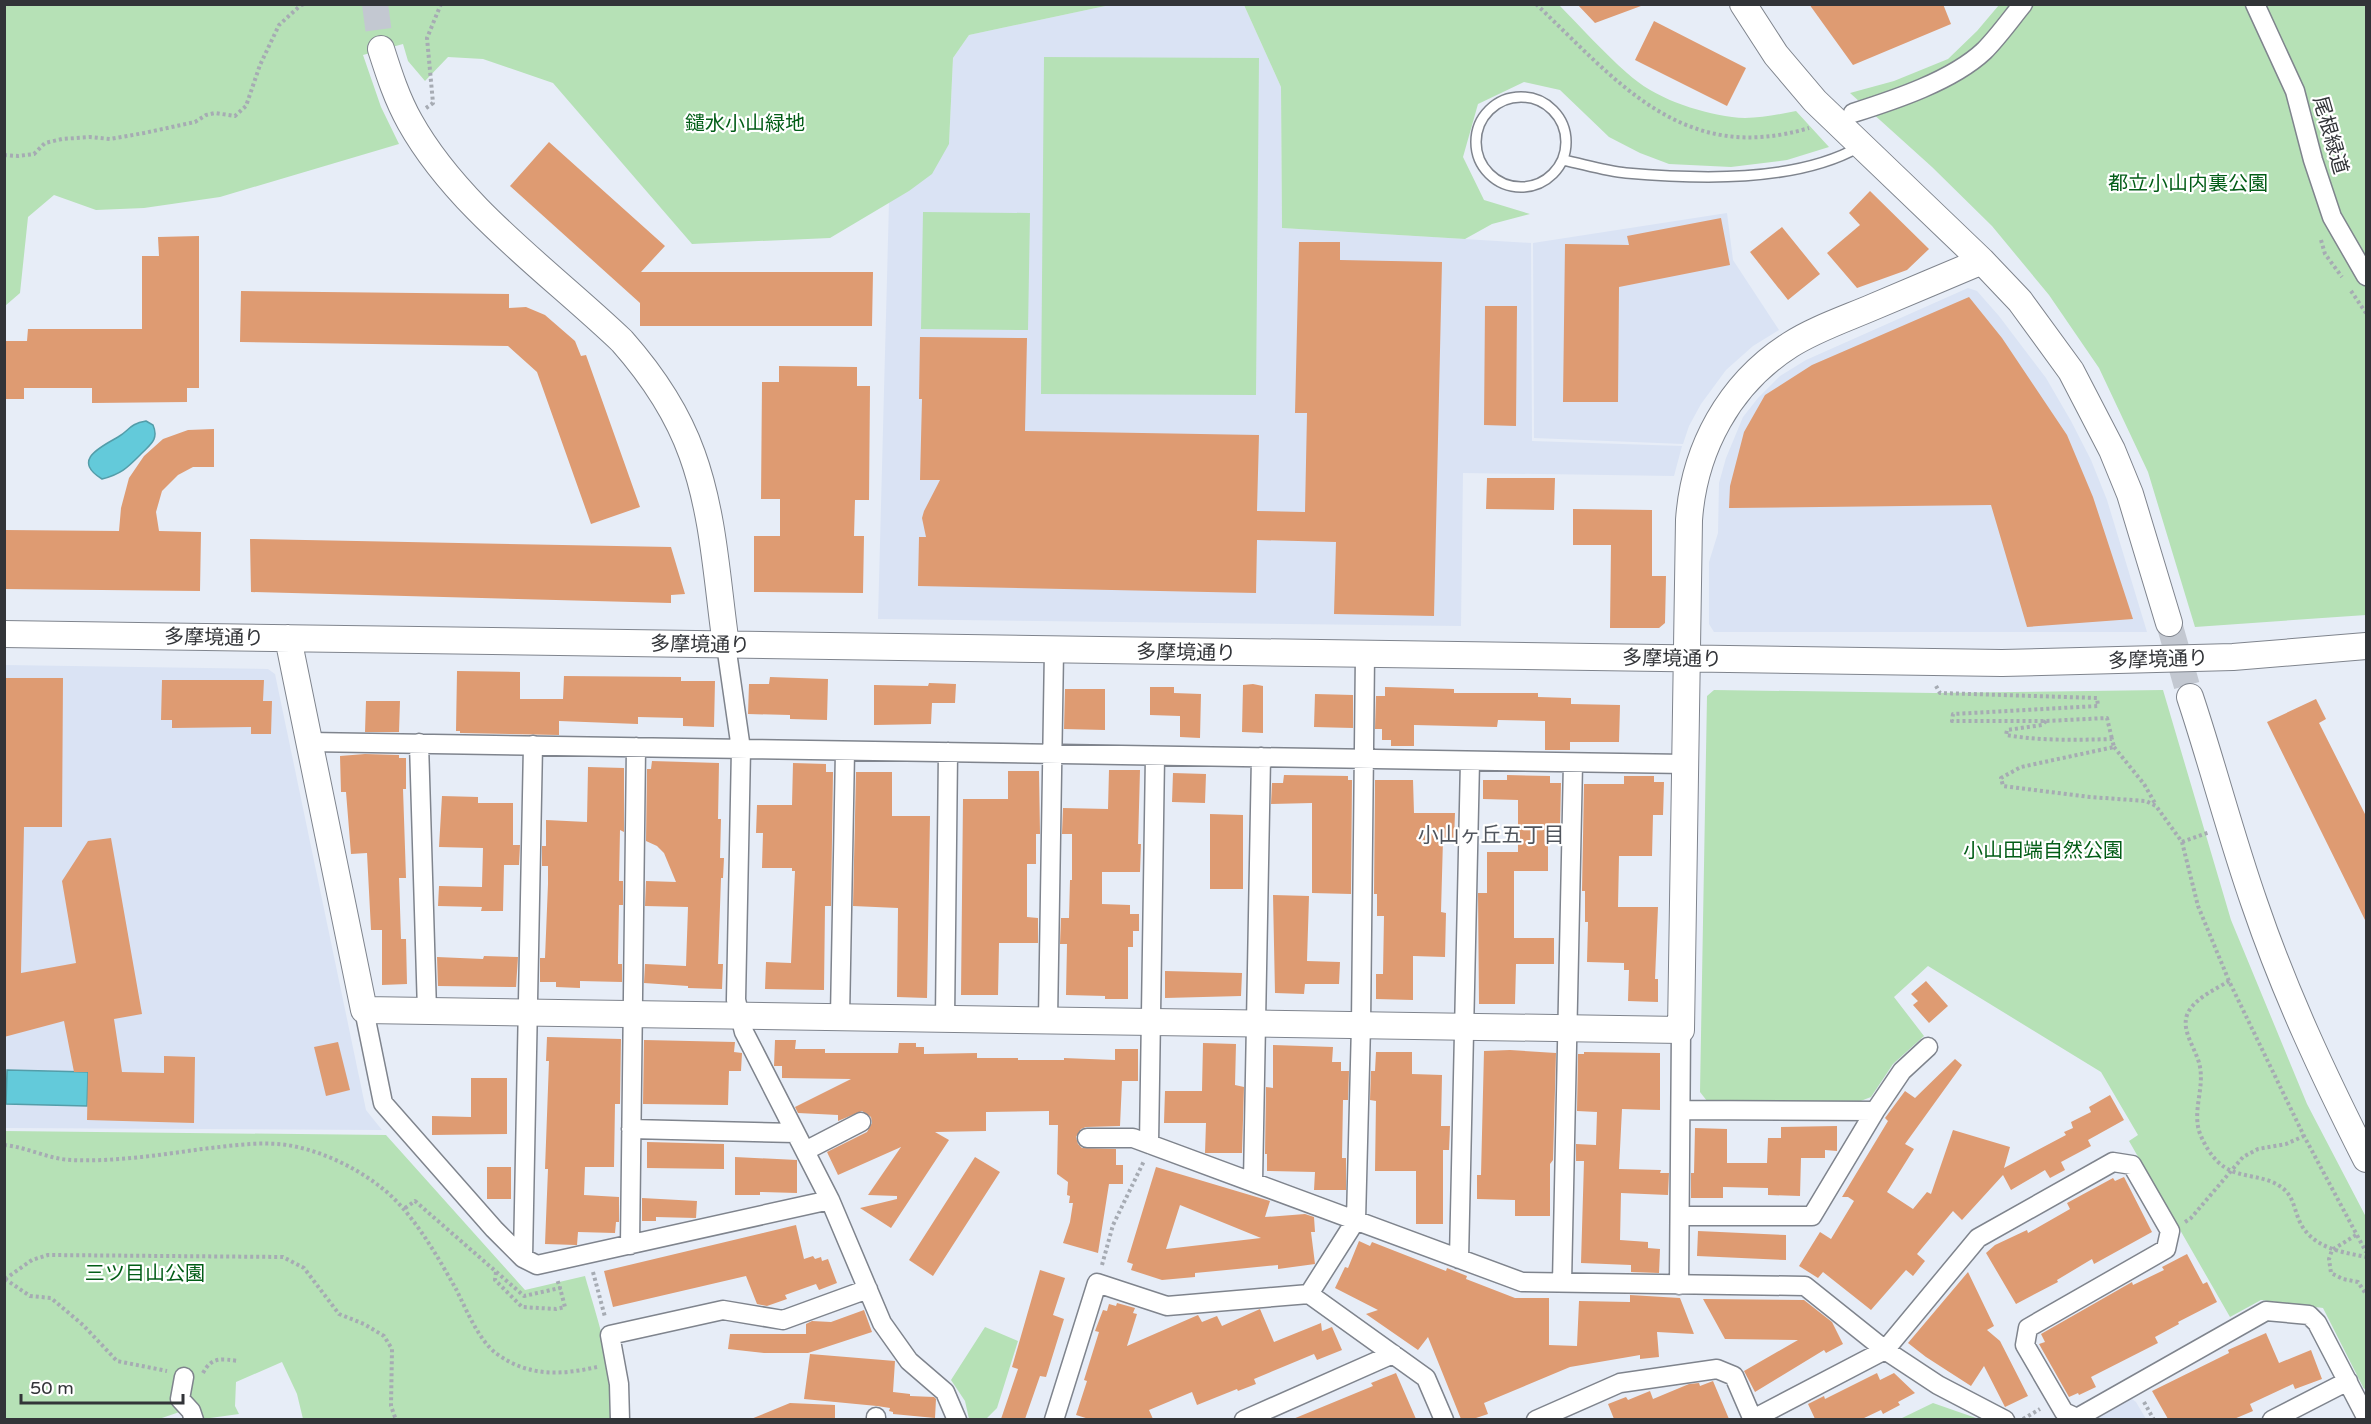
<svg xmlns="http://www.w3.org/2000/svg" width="2371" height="1424" font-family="'Varela Round','Noto Sans JP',sans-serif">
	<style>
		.built { fill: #dae3f4 }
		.green { fill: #b6e1b6 }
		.water { fill: #63cada; stroke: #549da9; stroke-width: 1.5 }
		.building { fill: #de9b72; fill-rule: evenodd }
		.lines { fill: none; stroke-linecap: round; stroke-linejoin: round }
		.secondary-tunnel { stroke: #c3c8d1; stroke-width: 26; stroke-dasharray: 26 13; stroke-linecap: butt }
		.lane-casing { stroke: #7f848d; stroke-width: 12 }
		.street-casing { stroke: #7f848d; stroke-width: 21 }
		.secondary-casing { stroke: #7f848d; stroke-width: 28 }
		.path { stroke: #a6abb3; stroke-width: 4; stroke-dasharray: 3 3; stroke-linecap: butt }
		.lane { stroke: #fff; stroke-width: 9 }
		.street { stroke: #fff; stroke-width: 18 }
		.secondary { stroke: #fff; stroke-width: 26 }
		.labels { text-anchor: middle; stroke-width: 4.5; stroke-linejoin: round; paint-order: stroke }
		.park-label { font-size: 20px; fill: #035d17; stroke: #fff }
		.street-label { font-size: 20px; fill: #323438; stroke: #fff }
		.neighbourhood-label { font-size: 21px; fill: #50555d; stroke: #fff }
	</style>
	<rect width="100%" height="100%" fill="#e7edf7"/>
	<!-- built -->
	<path class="built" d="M1110,5H1244L1281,87L1282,228L1531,243L1532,441L1682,446L1674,476L1463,473L1461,626L878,619L889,202L909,191L949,144L953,58L969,35Z
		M1727,213L1733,260L1779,330L1753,346L1726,370L1701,404L1689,426L1683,444L1534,438L1533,243Z
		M1968,288L1977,291L1999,316L2046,378L2071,421L2091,460L2107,500L2147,632H1714L1709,624V562L1718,533L1719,483L1726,458L1743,417L1758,398L1780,376L1806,360Z
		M5,665L268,669L275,674L366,1110L382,1130L5,1128Z
		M2132,1399L2136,1402L2146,1419H2095Z"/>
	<!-- green -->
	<path class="green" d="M5,5H1110L969,35L953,58L949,144L932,174L909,191L830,238L692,244L553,83L483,59L448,57L425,81L408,61L403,44L363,55L381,107L399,144L220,197L144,208L96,210L54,195L28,217L20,293L5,306Z
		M1244,5H1559C1581,27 1603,52 1627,73C1654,98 1696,112 1732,117C1752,120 1775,115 1796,111L1829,147L1787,160L1731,167L1669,164L1640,153L1609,137L1560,90L1524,82L1478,104L1463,157L1484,200L1530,214L1492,224L1465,239L1282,228L1281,87Z
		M1999,5H2366V615L2195,627L2148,472L2099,368L2049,295L1992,226L1932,167L1850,93L1894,81L1948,59L1977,31Z
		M1044,57L1259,58L1256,395L1041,394Z
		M923,212L1030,213L1028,330L921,329Z
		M1714,690L1934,693L2163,690L2231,920L2307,1104L2366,1217V1388L2364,1389L2323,1308L2261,1300L2230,1317L2129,1141L2138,1135L2101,1072L1928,966L1894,997L1924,1036L1893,1064L1871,1097L1858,1102L1707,1101L1700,1092L1707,696Z
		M5,1131L386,1135L525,1290L585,1276C598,1322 616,1371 611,1419H303L297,1394L282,1362L236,1382L235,1406L239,1414L203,1419L197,1406L159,1419L5,1420Z
		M985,1327L1018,1341L997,1408L986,1419H969L965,1401L951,1380Z
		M1933,1403L1976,1418L1979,1419H1900Z"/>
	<!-- water -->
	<path class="water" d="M146,421L153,425C159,439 151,444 142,453C128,467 122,474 102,479C71,460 101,447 118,437C130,430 129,424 146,421Z
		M7,1070L88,1072L87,1106L6,1104Z"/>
	<!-- building -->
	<path class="building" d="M1577,4H1640L1641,6L1595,23Z
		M1809,4H1943L1951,24L1853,65Z
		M1654,21L1746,68L1727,106L1635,60Z
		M549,142L665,246L641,272H873L872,326H640V303L510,186Z
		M1870,191L1929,249L1907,270L1857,288L1827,253L1860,225L1849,213Z
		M1721,218L1730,265L1619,287L1618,402H1563L1565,244L1629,245L1627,236Z
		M1782,227L1820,274L1788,300L1750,252Z
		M199,236V388H187V402L92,403V388H24V399H4V341H27L28,329H142V256H159L158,237Z
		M1299,242H1340V260L1442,262L1434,616L1334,614L1336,542L1257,540L1256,593L918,586L919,537H926L922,518L924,511L940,480H920L922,399H919L920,337L1027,338L1025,431L1259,435L1257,511L1305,512L1307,413H1295Z
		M241,291L509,294V308L526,307L545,315L575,341L581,356L586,355L640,507L591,524L537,372L508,346L240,342Z
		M1969,297L2002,338L2067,435L2093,497L2133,619L2027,627L1991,505L1729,508L1730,486L1744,432L1765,395L1812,365Z
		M1485,306H1517L1516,426L1484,425Z
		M779,366L857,367V386H870L869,500H855L854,536H864L863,593L754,592V536H780V499H761L762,382H779Z
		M214,429V467H193L178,475L162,491L156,512L159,531L201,532L200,591L4,589V530L119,531L121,508L129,478L144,456L163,439L188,430Z
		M1487,478H1555L1554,510L1486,509Z
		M1573,509L1652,510V576H1666L1665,623L1659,628H1610L1611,545H1573Z
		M250,539L671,547L685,594L671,595V603L251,592Z
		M457,671L520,672V699H563L564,676L681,677V681H715L714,727L683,726V718L638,717V724L559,721V735L460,733V731H456Z
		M770,677L828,679L827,720L790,719V715L748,714L749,684H769Z
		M4,678H63L62,827H24L21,973L76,963L62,881L88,841L111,838L142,1014L114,1019L122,1072L164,1073V1056L195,1057L194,1123L87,1120L88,1072H74L64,1021L4,1037Z
		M162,680H264L263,701H272L271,734H251V727L172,728V720H161Z
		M929,683L956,684L955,703H932L931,724L874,725V685L928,686Z
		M1253,684L1263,686V733L1242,732L1243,685Z
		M1150,687H1174V693L1201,694L1200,738L1180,737V716L1150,715Z
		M1385,687L1454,689V693H1538V697L1571,698V704L1620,705L1619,742H1570V750H1545V721L1498,720L1497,727L1414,725V746H1391V740H1382V729H1375L1376,696H1385Z
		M1065,689H1105V730L1064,729Z
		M1315,694L1353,695V728L1314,727Z
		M2316,699L2326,719L2319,723L2367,818V924L2267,722Z
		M366,701H400L399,732H365Z
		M365,754L399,755V758H406V789H403L406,878H399L401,939H406L407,984L382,985V930H371L367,853L351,854L346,792H341L340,756Z
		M652,761L719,763L718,819H721L720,858H724L723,878H721L718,964H723L722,989L688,988V986L644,983L645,964L686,966L688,907L645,906L646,881L676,882L664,853L657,846L646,841L647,769H651Z
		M793,763L826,764V772H833L831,906H825L824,990L765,989L766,962L791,963L795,871H792V868H762L763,833H756L757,805H792Z
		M588,767L624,768V832L620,830L619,881H623V905H619L618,958V964H622V982L580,981V988L556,987V982H540V958H545L548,884V866H542V846H546V820L587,822Z
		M1109,770H1140L1138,844H1141L1140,872H1102V904L1130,905V914H1139V931H1133V947H1128V999H1105V996L1066,995L1067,944H1060L1061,918H1069L1070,880H1072V834H1062L1063,808L1108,809Z
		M1008,771H1039L1040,834H1036V864H1027V917L1038,918V943H999L998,995H961L963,799H1008Z
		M856,772H892V816H930L927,998L897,997L898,908L853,906Z
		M1173,773L1206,774L1205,803L1172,802Z
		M1284,775L1348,776V780H1352L1351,894L1312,893V803L1271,804L1272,783H1283Z
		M1507,775L1550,776V783H1561L1560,830H1548V871H1514V938H1554V964H1516L1515,1004H1479L1478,893H1487V852H1518V800L1483,799V780H1507Z
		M1624,776H1654V782H1664L1663,815H1653L1652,856H1619L1618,907H1658L1655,979H1658V1002L1628,1001L1629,970H1624V963L1587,962L1588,922H1585V891H1582L1584,784H1624Z
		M1375,780H1413L1414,813H1455L1454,839H1443L1441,912L1446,913L1445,957L1413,956V1000L1376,999V974H1383L1384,916H1377V894H1374Z
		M442,796L478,797V803H513V845H520L519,865H504L503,911H481L482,907L438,906L439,886L482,887L483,848L439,847Z
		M1210,814L1243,815V889H1210Z
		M1273,895L1309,896L1307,961L1340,962L1339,984H1305L1304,994L1275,993Z
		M484,956L518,957L516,987L438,986L437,957L483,959Z
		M1165,971L1242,973L1241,996L1165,998Z
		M1926,981L1948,1006L1929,1023L1913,1005L1918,1001L1911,994Z
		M547,1037L621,1039L620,1104H615L614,1167H585L584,1195L619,1197V1222H616L615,1233L578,1232L577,1245H576L545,1244L548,1169H545L549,1061H546Z
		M644,1040L735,1042L734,1052L742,1053L741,1071H729L728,1105L643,1104Z
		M775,1040H796L795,1049H825V1053H898L899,1043H916V1047H924V1054L977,1053V1058H1018V1060H1064V1058L1115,1060V1049H1138V1081H1122L1120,1126L1086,1127L1081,1129L1076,1137L1078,1144L1082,1148L1116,1149V1165H1123V1184H1109L1098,1253L1063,1243L1070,1222L1073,1203H1069L1070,1196L1067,1195L1068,1182L1057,1174L1058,1125H1049V1111L986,1112V1131L935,1132L949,1140L891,1228L860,1208L897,1199V1196L868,1195L901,1147L838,1175L827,1152L867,1132L872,1123L871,1117L862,1111L838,1121V1115L798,1113L795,1107L851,1079L782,1078V1066H774Z
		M338,1042L350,1090L326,1096L314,1047Z
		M1203,1043L1236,1044L1235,1085L1244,1087L1242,1153H1205L1206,1123H1164L1165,1091H1202Z
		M1273,1045L1333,1047L1332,1062H1341V1071H1349L1348,1100H1343L1342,1158H1346V1190H1314L1315,1172L1267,1171V1154H1265L1266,1087L1273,1088Z
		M1510,1050L1556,1053L1553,1160L1550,1164V1216H1515V1200L1477,1199V1175H1481L1484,1051Z
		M1376,1052H1412V1074L1442,1075L1441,1126H1450L1449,1150H1443V1224H1416V1171H1375L1376,1101L1370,1100L1371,1071H1375Z
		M1584,1052L1660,1053V1110L1622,1109L1619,1169L1661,1170L1660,1173H1669L1668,1195L1621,1193L1620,1240L1648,1242V1248L1660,1249L1659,1273L1631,1272V1265L1581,1263L1584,1161H1576V1144L1596,1145L1597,1112L1577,1111L1578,1054H1584Z
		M1955,1059L1962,1065L1905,1144L1914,1149L1887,1192L1913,1209L1927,1192L1931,1194L1953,1130L2010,1147L2004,1168L2066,1135L2064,1132L2073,1128L2071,1122L2091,1112L2089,1107L2110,1095L2124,1120L2088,1140L2091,1146L2061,1162L2065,1170L2050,1178L2045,1170L2011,1190L2003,1175L1962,1220L1953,1211L1917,1254L1925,1261L1913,1276L1906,1270L1871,1310L1823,1272L1818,1278L1799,1266L1820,1232L1831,1239L1854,1201L1848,1197H1842L1888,1121L1885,1118L1905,1091L1915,1098Z
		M471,1078H507V1134L432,1135V1116L471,1117Z
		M1837,1126V1151L1825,1150V1158H1801L1800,1196L1768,1195V1188L1723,1187V1198H1691V1173H1694L1695,1128L1727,1129V1163H1767L1768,1138H1781V1127Z
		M647,1142L724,1144V1169L647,1168Z
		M735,1157L797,1160V1193L760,1192V1195H735Z
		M975,1157L1000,1172L933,1276L909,1260Z
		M487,1167H511V1199H487Z
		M1156,1167L1270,1201L1265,1217L1305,1214L1314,1217L1315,1232H1311L1315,1264L1278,1269V1265L1237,1269L1195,1273V1277L1162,1280L1131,1270L1133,1264L1127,1262ZM1180,1205L1261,1238L1166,1249Z
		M2124,1177L2152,1232L2094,1264L2092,1259L2057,1280L2058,1282L2016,1304L1986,1253L1995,1245L2027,1230L2028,1233L2070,1209L2067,1203L2113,1178L2115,1181Z
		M642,1198L697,1201L696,1218L656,1217V1221H642Z
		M796,1225L804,1259L813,1256L815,1259L821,1257L822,1261L828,1259L837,1283L819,1290L816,1284L785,1295L787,1299L767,1306L757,1304L746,1276L613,1307L604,1271Z
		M1698,1231L1786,1235V1260L1697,1256Z
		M1359,1241L1370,1246L1372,1242L1446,1271L1447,1268L1467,1276L1466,1279L1515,1298H1549V1345L1577,1346L1579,1301L1630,1302V1295L1680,1298L1694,1334L1657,1332L1659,1357L1640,1359V1355L1570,1367L1484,1403L1488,1414L1473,1419H1461L1428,1337L1418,1350L1366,1314L1378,1310L1335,1288L1345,1267L1348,1268Z
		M2187,1254L2203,1284L2207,1282L2217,1302L2178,1322L2179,1324L2155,1337L2158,1343L2091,1377L2096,1387L2079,1395L2078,1393L2069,1397L2039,1344L2045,1342L2041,1334L2132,1282L2133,1285L2164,1270L2162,1267Z
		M1040,1270L1065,1278L1053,1315L1064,1319L1046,1377L1040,1376L1025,1419H1001L1018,1369L1012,1367Z
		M1968,1272L1994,1326L1987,1330L2000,1341L2028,1396L2005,1407L1984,1366L1971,1386L1926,1357L1908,1343Z
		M1703,1299L1804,1300L1832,1322L1843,1344L1826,1353L1824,1350L1755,1392L1744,1371L1798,1340L1725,1339Z
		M1117,1303L1135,1308L1133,1313L1137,1314L1127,1346L1198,1315L1202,1322L1217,1316L1222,1326L1260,1309L1274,1342L1321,1323L1322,1331L1332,1327L1342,1350L1317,1360L1314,1354L1254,1379L1256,1384L1238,1391L1237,1389L1197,1405L1192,1392L1149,1410L1153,1419H1089L1076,1415L1087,1381L1084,1380L1099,1332L1095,1331L1103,1310L1107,1311L1109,1304L1116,1306Z
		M864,1310L872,1332L808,1353H764L728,1349L730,1334H806V1324L812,1321L831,1322Z
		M2266,1333L2279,1363L2311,1350L2322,1379L2295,1389L2293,1384L2250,1404L2253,1411L2234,1419H2168L2152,1391L2229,1353L2228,1350Z
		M810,1354L895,1361L893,1392L910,1394V1396L934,1397L936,1399L935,1418L893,1414V1412L889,1411L890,1408L877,1406L804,1399Z
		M1396,1373L1416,1419H1293L1373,1386L1371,1383Z
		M1877,1373L1880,1380L1894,1373L1915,1393L1898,1402L1900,1405L1883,1414L1881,1410L1862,1419H1815L1808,1404L1824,1396L1825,1399Z
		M1713,1381L1729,1419H1614L1608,1404L1626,1397L1628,1400L1650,1391L1653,1399L1689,1384L1699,1383L1700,1386Z
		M790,1403L835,1405V1419H751Z"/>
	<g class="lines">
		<!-- secondary-tunnel -->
		<path class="secondary-tunnel" d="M375,4L381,49
			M2169,623L2190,697"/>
		<!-- lane casing -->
		<g class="lane-casing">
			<path id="lane" d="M1476 142a45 45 0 1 1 90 0a45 45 0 1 1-90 0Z
				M1563,160C1583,164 1605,171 1626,173C1697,179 1795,183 1859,147"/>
		</g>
		<!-- street casing -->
		<g class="street-casing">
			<path id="street" d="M2255,4L2295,91L2313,160L2332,217L2366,276
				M1853,113C1894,100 1952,81 1984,51C1998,37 2010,20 2023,4
				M726,645L741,749L736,1000L744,1032L830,1200L882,1323L909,1361L945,1392L957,1420
				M309,742L1686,764
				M419,743L427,1011
				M364,1010L383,1103L494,1229L523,1258L537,1265L830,1200
				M840,1017L845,751
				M945,1019L948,752
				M1048,1020L1054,650
				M1681,1110L1875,1111
				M631,1129L795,1133
				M1087,1138H1133L1522,1282L1805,1286L1885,1350L1938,1385L2005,1420
				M1149,1144L1155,756
				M805,1151L861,1122
				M1253,1182L1261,757
				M1680,1216H1812L1875,1111L1902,1071L1928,1047
				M630,1245L636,747
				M523,1258L533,745
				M1459,1259L1470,761
				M1562,1283L1573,763
				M1679,1285L1681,1030
				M1309,1294L1426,1378L1444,1420
				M184,1377L180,1399L191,1411L194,1420
				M1753,1419L1885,1350L1978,1238L2113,1162L2132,1165L2170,1231L2166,1249L2028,1328L2025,1345L2064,1412L2077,1418L2266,1311L2309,1315L2317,1323L2366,1417
				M620,1420L619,1384L610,1335L723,1310L783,1320L868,1289
				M876,1420V1417
				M1054,1420L1097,1283L1167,1306L1309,1294L1356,1220L1361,1025L1365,654
				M1244,1420L1393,1354
				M1536,1420L1620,1383L1717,1369L1734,1376L1753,1420
				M2272,1420L2348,1381"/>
		</g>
		<!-- secondary casing -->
		<g class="secondary-casing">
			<path id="secondary" d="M1743,4L1776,55L1815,101L1982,261L2020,301L2071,371L2112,450L2130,494L2169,623
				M381,49C389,74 397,99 410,122C458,208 551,273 622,341C652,375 677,412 692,454C714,514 717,582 726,645
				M4,634L2002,663L2233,657L2366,646
				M288,638L364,1010L1681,1030L1689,520C1694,449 1729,384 1790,345C1815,329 1845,319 1873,307C1909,292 1946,276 1982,261
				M2190,697C2213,766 2231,837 2255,905C2285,993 2324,1076 2366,1159"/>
		</g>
		<!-- path -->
		<path class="path" d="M1536,4C1618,82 1683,166 1809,128
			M426,108L433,103L427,38L441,4
			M4,155L18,156L34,154L45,143L62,139L90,137L110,139L144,133L195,122L206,115L215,113L235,116L246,106L260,65L279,25L301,5L305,4
			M2321,240L2325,254L2342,277
			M2351,291L2366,313
			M1936,686L1940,693L2097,698L2098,706L1953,714L1952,721H2046L2107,718L2112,739
			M2046,721L2042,725L2007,730L2006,735C2041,741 2076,740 2112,739L2114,747L2021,767L2001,778L2003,786L2090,797L2146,801L2156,806L2182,842L2198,906L2229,981L2304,1136L2366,1252
			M2114,747L2144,784L2156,805
			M2182,842L2210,832
			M2229,981C2216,989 2193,999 2187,1015C2181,1032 2197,1050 2200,1067C2204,1089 2193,1109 2199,1131C2203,1142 2209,1153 2218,1162C2237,1180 2262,1173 2281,1187C2295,1196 2294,1213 2302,1226C2316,1249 2343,1252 2366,1257
			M4,1145C27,1147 48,1159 71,1160C113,1162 160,1155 202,1149C230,1146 259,1141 287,1145C319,1150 353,1166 378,1185C411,1209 436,1254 456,1289C466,1309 479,1341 497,1354C529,1377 561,1375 597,1367
			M405,1208L415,1201L524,1296L560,1288L557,1279
			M2185,1222L2191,1218L2243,1157L2258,1149L2286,1144L2304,1136
			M2356,1235L2332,1250L2329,1259L2331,1273L2343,1279L2358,1282L2366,1294
			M1102,1265L1113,1225L1144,1161
			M496,1272L495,1280L522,1307L556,1309L565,1307L560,1288
			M593,1272L605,1317
			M5,1279L32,1260L48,1255L283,1257L304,1268L339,1314L364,1324L384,1336L392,1349L391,1406L396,1420
			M5,1279L30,1296L51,1298L83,1325L117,1361L167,1371
			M203,1373C212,1356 222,1359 239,1361
			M2144,1402L2154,1420
			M2023,1419L2040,1409"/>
		<!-- lane -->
		<use href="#lane" class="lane"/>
		<!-- street -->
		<use href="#street" class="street"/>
		<!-- secondary -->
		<use href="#secondary" class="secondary"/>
	</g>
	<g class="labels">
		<!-- park labels -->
		<g class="park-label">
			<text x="745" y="130">鑓水小山緑地</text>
			<text x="2188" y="190">都立小山内裏公園</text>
			<text x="2043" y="857">小山田端自然公園</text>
			<text x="145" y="1280">三ツ目山公園</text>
		</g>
		<!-- street labels -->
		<g class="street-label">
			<text transform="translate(2331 135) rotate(74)" y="7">尾根緑道</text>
			<text transform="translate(214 637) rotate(1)" y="7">多摩境通り</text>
			<text transform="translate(700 644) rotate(1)" y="7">多摩境通り</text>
			<text transform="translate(1186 652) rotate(1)" y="7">多摩境通り</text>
			<text transform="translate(1672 658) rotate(1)" y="7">多摩境通り</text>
			<text transform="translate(2158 659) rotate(-2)" y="7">多摩境通り</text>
		</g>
		<!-- neighbourhood labels -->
		<g class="neighbourhood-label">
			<text x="1491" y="842">小山ヶ丘五丁目</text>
		</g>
	</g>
	<!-- border -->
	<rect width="2371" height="1424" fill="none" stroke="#323438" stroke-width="12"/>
	<!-- scale -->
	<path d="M21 1394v9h162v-9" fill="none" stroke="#323438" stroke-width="3"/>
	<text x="30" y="1394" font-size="18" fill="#323438" stroke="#ffffff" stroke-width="4.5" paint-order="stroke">50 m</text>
</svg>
